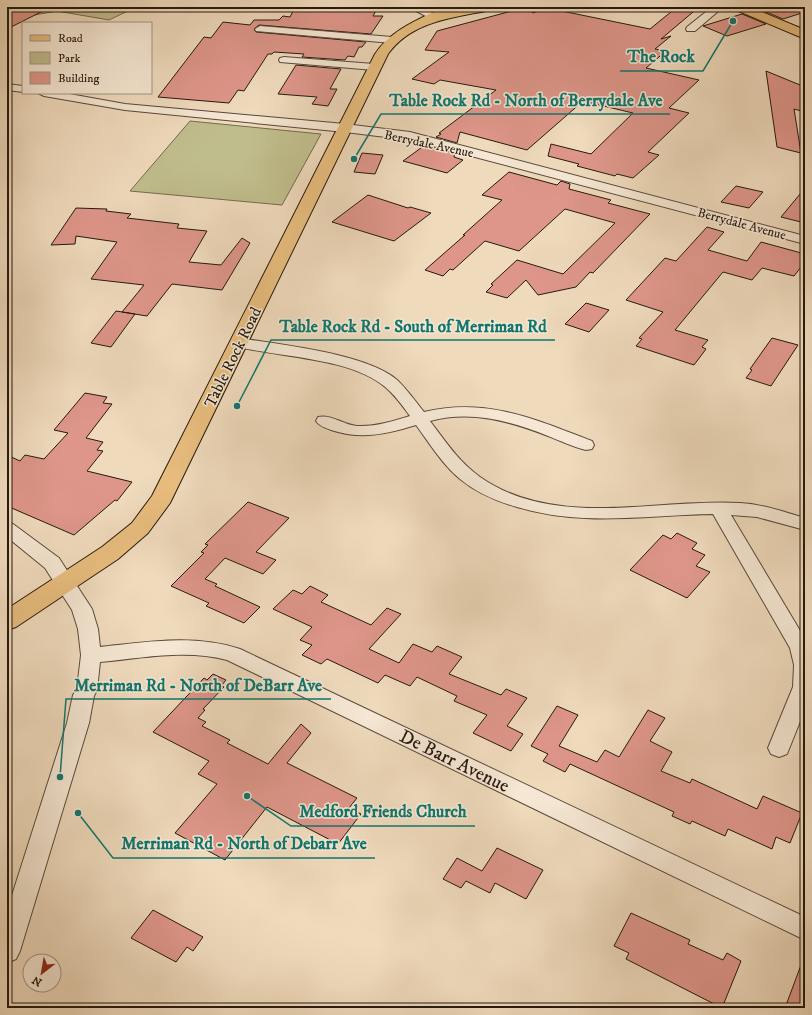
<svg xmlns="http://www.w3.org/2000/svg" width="812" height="1015" font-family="'IM FELL DW Pica',serif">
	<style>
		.green { fill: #c0bd8c; stroke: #726b4e }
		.building { fill: #de968a; stroke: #25190f }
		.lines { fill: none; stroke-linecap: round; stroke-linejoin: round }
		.minor-casing { stroke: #58493a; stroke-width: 2 }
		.major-casing { stroke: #25190f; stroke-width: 2 }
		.minor { fill: #f5e7d3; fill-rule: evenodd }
		.major { fill: #e8bd7e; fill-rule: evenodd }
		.labels { text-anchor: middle; stroke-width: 3; stroke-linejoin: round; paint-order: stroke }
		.far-street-label { font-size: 13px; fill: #25190f; stroke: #f5e7d3 }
		.street-label { font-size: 16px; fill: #25190f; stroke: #f5e7d3 }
		.near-street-label { font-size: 19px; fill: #25190f; stroke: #f5e7d3 }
		.leader { fill: none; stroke: #0f766e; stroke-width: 1.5 }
		.callout-dot { fill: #0f766e; stroke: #f5e7d3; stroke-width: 1.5 }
		.callout-label { font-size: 17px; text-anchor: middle; font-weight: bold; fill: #0f766e; stroke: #f5e7d3; stroke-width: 3; stroke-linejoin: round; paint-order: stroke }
	</style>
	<rect width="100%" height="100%" fill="#efdabc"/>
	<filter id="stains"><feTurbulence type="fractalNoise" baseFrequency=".005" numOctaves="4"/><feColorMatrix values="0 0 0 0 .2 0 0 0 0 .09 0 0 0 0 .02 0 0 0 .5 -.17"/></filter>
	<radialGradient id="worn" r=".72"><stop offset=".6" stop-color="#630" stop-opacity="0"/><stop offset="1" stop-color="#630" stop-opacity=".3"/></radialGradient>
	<!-- green -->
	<path class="green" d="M7,7H136L109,20L57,11L23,17Z
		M190,121L321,134L282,205L130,191Z"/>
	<!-- building -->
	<path class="building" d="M7,7H51L7,29Z
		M300,7H348L377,9L373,16H383L371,34L259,25L254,29L256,32L366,42L362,47H359L354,57L348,56L345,60L302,57L304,54L274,52L272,54H268L244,91L238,90L229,103L158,97L204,37L211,38L223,22L250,25L254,20H279L283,16L290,17L293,11H298Z
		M542,7L650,29L677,7H699L661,39L671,36L655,49L666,51L646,68L699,80L669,108L689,113L648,152L659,155L633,178L617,174L615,176L577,166L579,164L548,156L551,144L591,154L633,113L591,103L582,102L527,150L460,132L457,143L436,137L441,134L439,133L496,90L440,80L434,84L412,79L449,52L425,50L437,31L523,8L534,13Z
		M766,7H805V12L783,19L759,9Z
		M742,14L766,24L727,36L703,26Z
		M296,65L341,69L330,89H337L328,106L312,104L317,97L278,94Z
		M766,71L805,87V112L794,109L801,153L777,147Z
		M425,145L455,153L454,157L463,160L447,173L403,161Z
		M362,153L383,155L375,174L354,172Z
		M509,172L557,185L561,181L570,184L569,189L611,200L608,203L650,214L593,273L590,272L576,287L538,295L526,280L507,298L486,292L493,285L491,284L517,260L563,274L615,223L565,209L519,251L485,241L453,270L450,269L443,276L425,270L465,235H463L502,200L482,195Z
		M736,186L763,192L749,208L721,202Z
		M805,188V223L781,217Z
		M368,195L408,208L410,207L431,213L394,241L332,222Z
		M76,208L107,209L106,211L131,214L127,218L179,224L177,228L207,231L189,262L221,265L242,238L250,243L222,290L172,284L147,316L122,312L144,285L91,279L117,242L76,236L75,244L51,245Z
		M707,227L724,232L708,250L747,261L761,242L805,254V262L794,276L762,268L752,280L723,272L675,330L708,340L702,347L706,349L694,365L636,346L642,339L639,338L663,312L626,300L665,258L676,261Z
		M586,303L609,310L589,332L565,324Z
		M116,311L135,314L111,347L91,343Z
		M772,338L798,345L771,386L746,378L752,370L750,369Z
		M85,393L107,397L103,403L112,404L86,438L103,442L97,450L103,451L87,471L132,482L117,501L115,500L74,535L7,506V455L20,461L25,455L44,459L68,433L54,430Z
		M248,502L289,518L256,552L276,560L263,574L225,558L205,579L217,584L215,586L260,607L244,623L206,606L209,603L171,586L204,553L201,552L208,545L205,544Z
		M677,533L697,543L692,549L705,555L696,566L710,572L687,598L630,570L663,535L671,539Z
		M310,586L328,595L321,602L371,625L387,608L401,614L369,649L399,663L413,644L432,652L437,646L462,657L449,674L501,695L506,689L527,698L507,726L523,734L511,751L473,733L487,715L454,701L457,696L417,677L410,686L385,675L378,683L327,659L321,664L302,655L312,645L300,640L312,627L273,609L293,590L302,594Z
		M213,674L226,680L221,686L224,687L203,709L205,710L198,718L206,722L202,726L230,740L227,743L268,764L301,724L311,733L287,763L357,798L349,808L361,814L338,844L267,807L225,860L175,833L217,784L198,774L209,761L153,732L204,678L207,680Z
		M557,706L578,715L559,746L597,762L605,750L619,757L648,710L665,718L650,741L672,752L661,771L690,783L692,779L757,809L763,796L802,813L790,843L776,837L772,849L728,829L725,836L692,821L690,824L672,816L674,812L570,764L565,772L543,761L548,754L531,746Z
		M497,848L543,870L526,899L495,883L490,893L466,881L461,888L443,879L457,858L482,871Z
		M153,910L203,937L193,951L187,947L176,962L131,938Z
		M631,913L690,940L688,944L723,960L727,953L741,961L722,1008L626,959L629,953L614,946Z
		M804,957L805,958V1008H785Z"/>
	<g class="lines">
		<!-- minor casing -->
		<g class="minor-casing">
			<path id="minor" d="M409,7H422L440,17L439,19H431Z
				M712,7H723L695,31H687L686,29L687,27Z
				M260,26L392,37L397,40L392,43L256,31L255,29Z
				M284,57L374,64L379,67L374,70L280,62L279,60L280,58Z
				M7,84L23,86V92L7,90Z
				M38,93H64L125,104L345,124L410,132L805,236V244L410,140L345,132L125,110L44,96Z
				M239,338C281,345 363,353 396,379C407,389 415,401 424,412C486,397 535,419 592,441L594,445L592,449L586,450C573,447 561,441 548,436C510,421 471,410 430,421C445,441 459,462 480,477C556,530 656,498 740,503C762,504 784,512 805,518V530L757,517L731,515L805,639V709L787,754L779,757L771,754L768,748L793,687L794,665L790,648L713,514C646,515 583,527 517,507C496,501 477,493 460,479C442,464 430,444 416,425C387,434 361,440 331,430C326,428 319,426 316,421L318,417C331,414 344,425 357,426C375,427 393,421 410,416C402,405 394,394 384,386C348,357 277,357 234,346L231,343L234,340Z
				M7,522L13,524L59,558L92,609L98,629L100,647C148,642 194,634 240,649L805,917V940L227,660C186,649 143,658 100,662L97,690L94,696L89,723L20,951L16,959L7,963V911L67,723L73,695L77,689L81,655L78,629L72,610L45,568L7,537Z"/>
		</g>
		<!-- major casing -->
		<g class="major-casing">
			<path id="major" d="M444,7H461L460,8L492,7L490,10L486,11C450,18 411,22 388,54L170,503L148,533L118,559L16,627L7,630V609L102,547L132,523L152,496L375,54C392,29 418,20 444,7Z
				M734,7H750L805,30V39L736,10Z"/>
		</g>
		<!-- minor -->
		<use href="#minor" class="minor"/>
		<!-- major -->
		<use href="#major" class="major"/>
	</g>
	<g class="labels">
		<!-- far-street labels -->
		<g class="far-street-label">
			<text transform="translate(429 143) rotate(12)" y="5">Berrydale Avenue</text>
			<text transform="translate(742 223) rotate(15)" y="5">Berrydale Avenue</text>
		</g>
		<!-- street labels -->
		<g class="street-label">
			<text transform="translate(232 357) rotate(-64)" y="6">Table Rock Road</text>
		</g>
		<!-- near-street labels -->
		<g class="near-street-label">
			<text transform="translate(455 760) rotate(26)" y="7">De Barr Avenue</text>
		</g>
	</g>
	<!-- callouts -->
	<path class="leader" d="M733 21L703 71H620M354 159L381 114H670M237 406L271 340H555M60 777L66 699H331M247 796L291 826H475M78 813L113 858H375"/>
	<g class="callout-dot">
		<circle cx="733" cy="21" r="4"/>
		<circle cx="354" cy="159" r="4"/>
		<circle cx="237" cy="406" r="4"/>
		<circle cx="60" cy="777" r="4"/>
		<circle cx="247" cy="796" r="4"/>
		<circle cx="78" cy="813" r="4"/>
	</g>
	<g class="callout-label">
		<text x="661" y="62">The Rock</text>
		<text x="526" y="106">Table Rock Rd - North of Berrydale Ave</text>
		<text x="413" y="332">Table Rock Rd - South of Merriman Rd</text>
		<text x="198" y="691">Merriman Rd - North of DeBarr Ave</text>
		<text x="383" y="817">Medford Friends Church</text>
		<text x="244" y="849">Merriman Rd - North of Debarr Ave</text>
	</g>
	<!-- margin -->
	<rect width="812" height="1015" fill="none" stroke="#efdabc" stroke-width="24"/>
	<rect x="8" y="8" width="796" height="999" fill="none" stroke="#25190f" stroke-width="2"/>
	<rect x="12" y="12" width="788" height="991" fill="none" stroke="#25190f"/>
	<!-- legend -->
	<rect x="22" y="22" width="130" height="72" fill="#f5e7d3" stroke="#a29585"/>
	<rect x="30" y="35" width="20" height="6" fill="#e8bd7e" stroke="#a29585"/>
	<text x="58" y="42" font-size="12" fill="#25190f">Road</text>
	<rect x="30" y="52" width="20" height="12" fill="#c0bd8c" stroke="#a29585"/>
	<text x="58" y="62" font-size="12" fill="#25190f">Park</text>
	<rect x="30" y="72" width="20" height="12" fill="#de968a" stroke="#a29585"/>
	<text x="58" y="82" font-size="12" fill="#25190f">Building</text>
	<!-- north arrow -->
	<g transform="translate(42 973) rotate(211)"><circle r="19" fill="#f5e7d3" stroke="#a29585"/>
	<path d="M0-3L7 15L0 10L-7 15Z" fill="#8f2418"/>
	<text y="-6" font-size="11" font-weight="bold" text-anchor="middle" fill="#25190f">N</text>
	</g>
	<rect width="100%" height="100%" filter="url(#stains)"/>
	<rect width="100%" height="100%" fill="url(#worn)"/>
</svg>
